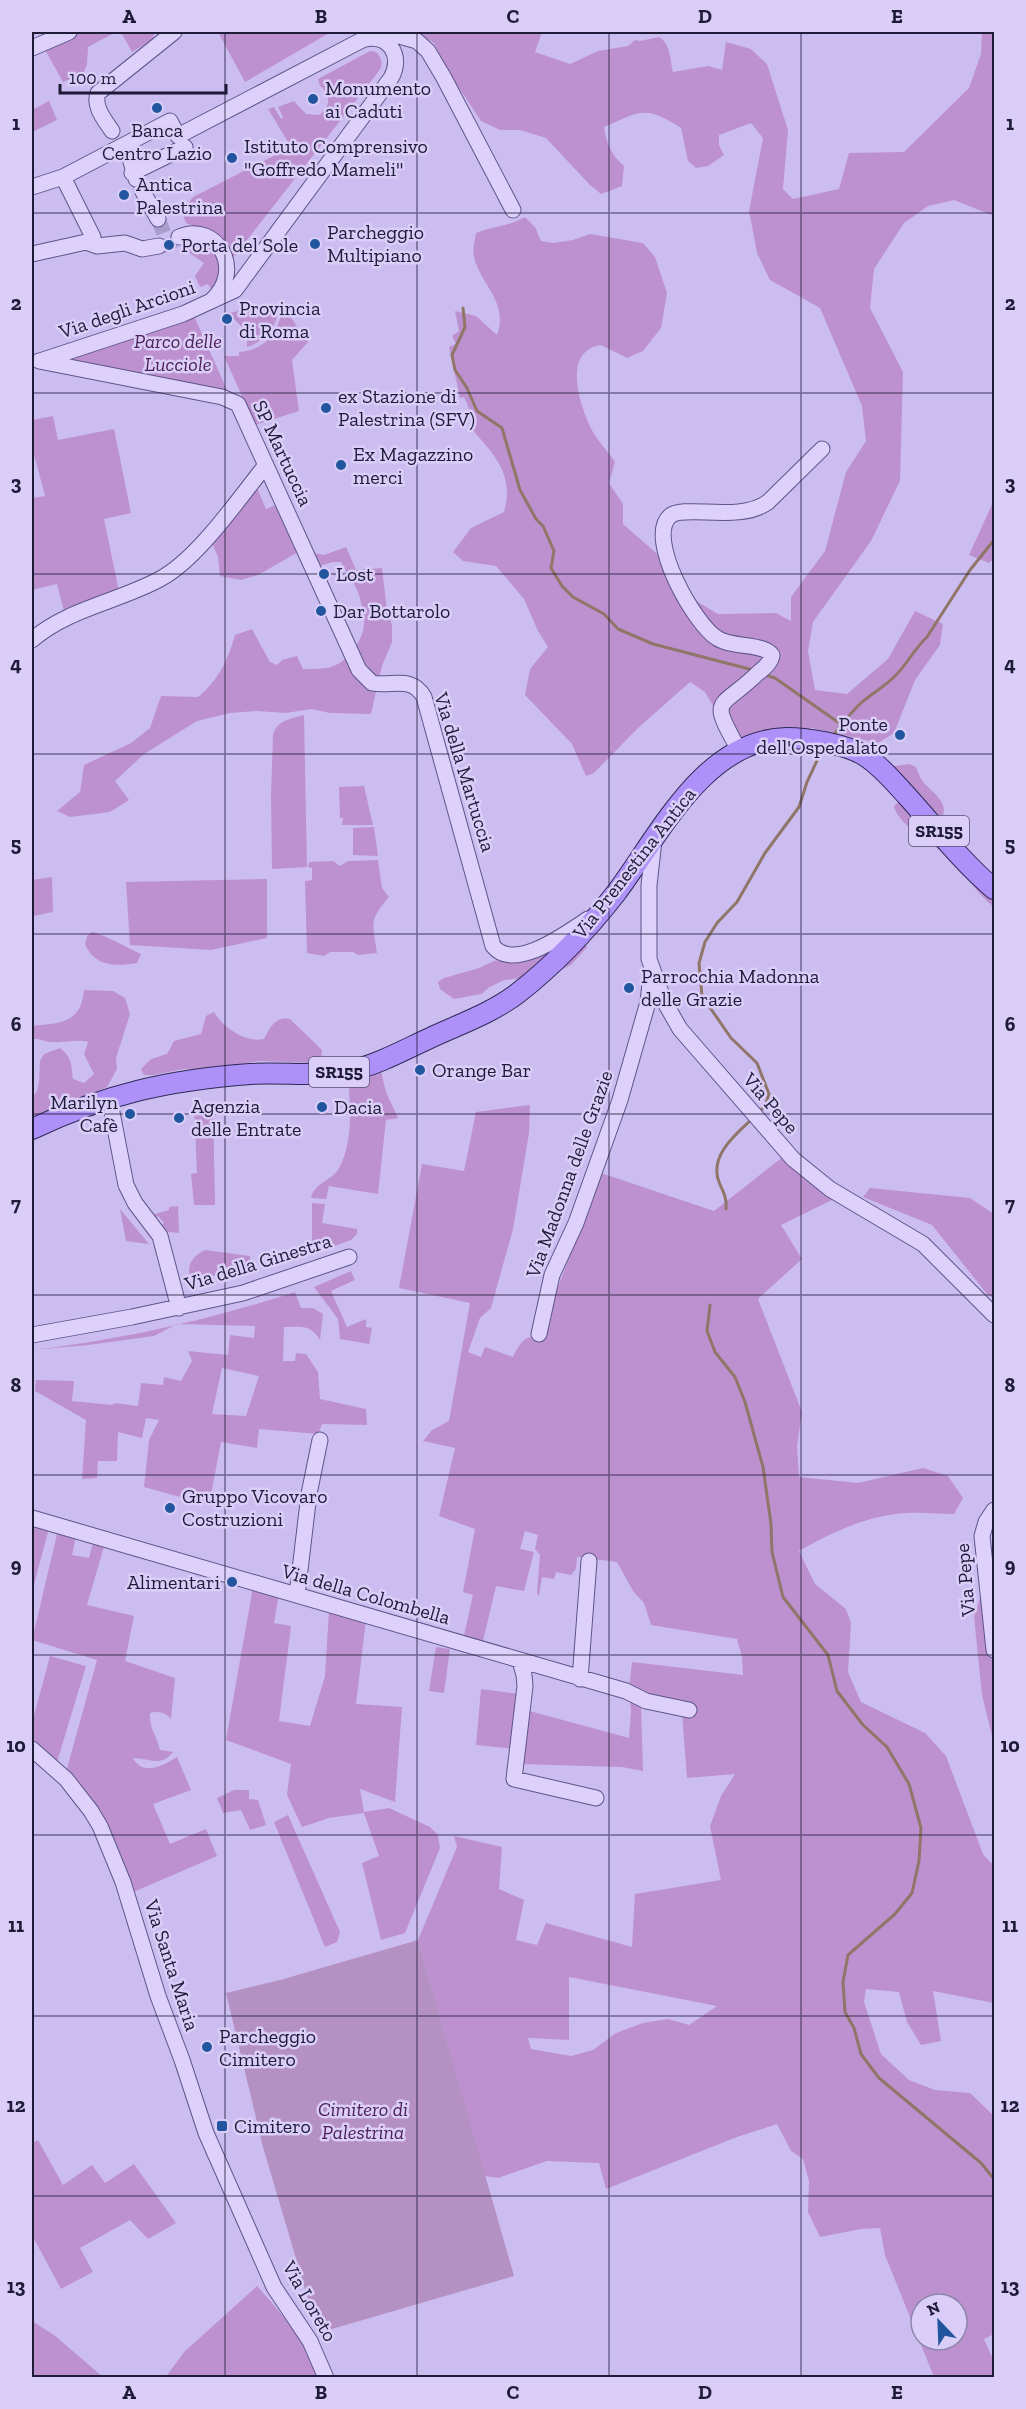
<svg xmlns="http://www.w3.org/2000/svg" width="1026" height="2409" font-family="'Zilla Slab',serif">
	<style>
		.green { fill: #bd91cf; fill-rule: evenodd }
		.cemetery { fill: #b591c3 }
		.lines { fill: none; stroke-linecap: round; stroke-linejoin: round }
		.stream { stroke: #907668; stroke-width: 3 }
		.minor-tunnel { stroke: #a99dcc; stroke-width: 15; stroke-dasharray: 15 8; stroke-linecap: butt }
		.minor-casing { stroke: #5c558a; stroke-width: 17 }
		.major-casing { stroke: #2d2a57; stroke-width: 22 }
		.minor { stroke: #ddd1fb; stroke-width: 15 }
		.major { stroke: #ae91f8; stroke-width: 20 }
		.grid { fill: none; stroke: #1d1b38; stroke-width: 1.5; stroke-opacity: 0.55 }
		.poi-dot { fill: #21559d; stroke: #dacdf8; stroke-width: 2 }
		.labels { text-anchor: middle; stroke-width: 5; stroke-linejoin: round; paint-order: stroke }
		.shield { fill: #dacdf8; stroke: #565072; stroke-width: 1.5 }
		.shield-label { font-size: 18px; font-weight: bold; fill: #1d1b38 }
		.poi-label { font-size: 20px; fill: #1d1b38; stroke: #dacdf8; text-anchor: start }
		.street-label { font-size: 20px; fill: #1d1b38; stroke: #dacdf8 }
		.park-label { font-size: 20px; font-style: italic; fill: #4d2056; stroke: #dacdf8 }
		.neatline { fill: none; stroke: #1d1b38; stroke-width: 2 }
		.grid-label { font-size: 20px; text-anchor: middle; font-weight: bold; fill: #1d1b38 }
	</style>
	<rect width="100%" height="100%" fill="#ccbdf1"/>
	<!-- green -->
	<path class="green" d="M44,32H116L88,47L87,64L83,74L63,82L44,48L46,35Z
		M121,32H155L152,40L132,52Z
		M218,32H331L245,82Z
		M416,32H542L535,52L570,64L598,51L628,46L635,40L640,41L659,37C671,44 670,60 673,72L708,66L722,70L726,42L751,49L767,64L788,130L783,189L793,199L839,189L849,153L904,152L969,88L981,54L982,32H994V216L954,200L928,206L904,223L874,269L870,308L903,372L900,481L871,541L813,622L808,651L815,690L847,694L888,659L915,611L943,624L940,645L915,680L894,733L878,743L811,728L793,738L739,750L705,692L690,682L637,729L594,773L586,776L572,744L525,695L530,669L548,647L538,631L524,599L496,566L463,561L453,552L471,528L504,512C515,473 493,454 470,427L472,416L464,397L460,398L449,347L456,344L452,336L459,331L455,311L476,316L497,335C509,302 481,286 474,257C472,250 475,240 476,233C493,226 510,226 525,217L535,227L541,241L553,243L573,240L590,234L643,243L655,257L667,293L661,328L643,351L627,358L601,345C597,346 591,347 588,350C565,365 583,414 593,432C599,442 608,452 615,462L609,483L623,504V524L655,552L698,602L718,614L776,613L791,621V597L825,551L846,472L866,441L862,406L820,308L770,280L757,253L749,211L763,138L751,123L719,135V145L724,155L708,166L696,168L688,161L681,128C645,105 641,111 604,127C606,143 612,156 624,166L622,186L601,194L590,185L546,138L520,130H500L481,121L447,70L434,43Z
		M370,51L376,52C382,57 383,65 379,71L233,258C221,230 211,234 186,223L182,212L193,197L291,147L268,109L274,107L281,119L283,117L278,107L294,101L306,114L319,115C331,107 331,94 320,86L318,79Z
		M49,101L57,120L32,132V110Z
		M204,240L223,262L213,292L208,284L200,287L195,276L204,263L185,250L182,256L181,246L187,244V241Z
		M278,304C280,324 266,341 247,347V332L228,313Z
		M282,309H285L308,342L292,360L299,411L255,425L224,356H239V352C264,351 279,332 282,309Z
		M194,316L228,392L79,365L73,359L74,355Z
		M53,416L58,440L114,429L131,513L104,519L119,591L65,615L57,584L32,590V498L45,496L32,447V420Z
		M255,483L266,509L278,504L300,551L258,575L241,580L220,576L218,557L211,541Z
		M994,500V558L989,563L969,555Z
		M346,547L356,570L382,568L387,611L392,625V642L382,666L371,714L330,713L311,709L286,713L257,711L230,713L197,721L144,754L115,781L129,800L110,812L70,817L57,811L80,792L84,765L131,743L150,728L161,696L198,697C219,680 228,659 235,635L252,629L270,662L277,665L282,660L297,656L303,669C311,669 319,669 327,668C345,665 362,644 364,625C365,622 361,603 360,598C356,584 347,575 341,562H333L319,566L314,553L324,555Z
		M304,715L307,867L272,869L271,795L273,735C277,720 290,719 304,715Z
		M909,764L916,767C918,773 921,780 925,784C936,796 950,803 941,820L955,837L994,877V907C978,895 968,877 954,862C939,846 898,827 894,806L898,802L905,803L891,774L894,766Z
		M364,786L373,825H342L343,818H340L339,787Z
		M374,827L378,856L353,855V828Z
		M378,860L382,888L389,897C368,921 373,924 377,953L358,955L353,952H330L324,956L307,953L305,881L312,880V868L308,867L309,862L333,861L340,866L348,861Z
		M52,877L53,912L34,916L32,880Z
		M267,879V938L211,950L130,945L126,882Z
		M92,932C99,932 132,950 141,954L137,963C115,967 94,966 85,944L87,936Z
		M584,939L587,947L571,965L540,980L524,978L504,980L490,987L481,994L454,999L440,989L438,982L444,978L479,968L494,961L528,959Z
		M84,990L113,991L125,998L130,1014L116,1058L117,1069L107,1087L32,1120V1098L37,1091L39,1081L40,1061L44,1054L60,1048C72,1057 71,1065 73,1079L84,1083L94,1074L84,1054L88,1042C76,1039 65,1043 52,1042C44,1042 39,1038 32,1039V1026C60,1023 81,1024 84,990Z
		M214,1012C223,1028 246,1043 264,1039C270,1028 275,1016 290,1019L322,1050L321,1061L315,1063L259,1061L212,1069H184L154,1075H144L141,1069L151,1059L167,1054L174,1041L201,1034L206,1016Z
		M380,1067L386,1092L398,1118L386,1120L378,1194L329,1186L326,1199L311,1198C314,1183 333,1180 339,1168C354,1140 350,1105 348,1075Z
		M213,1103L215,1205H194L191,1174L197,1173L194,1105Z
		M530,1105L529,1133L513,1229L491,1308L480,1318L468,1352L481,1357L485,1347L513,1357C520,1343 524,1336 540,1335L601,1173L714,1211L784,1156L838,1197L781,1225L802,1259L758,1299L802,1412L797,1446L799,1477L858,1483L923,1468L948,1476L963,1498L954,1514C939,1514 923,1512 908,1513C870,1514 831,1533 799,1551L815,1584L846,1609L851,1623L848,1672L861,1702L925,1733L946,1756L983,1854L991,1863H994V2003L933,1991L941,2041L921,2045L907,2022L899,1992L866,1989L864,2002L881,2054L909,2080L935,2090L970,2093L994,2116V2334L984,2339L994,2361V2377H934L885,2255L880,2228L861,2229L820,2237L808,2212L809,2181L803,2159L791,2151L777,2124L737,2137L606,2189L599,2163L547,2161L498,2178L485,2176L418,1940L457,1847L454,1836L502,1847L499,1889L524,1900L516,1940L537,1945L546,1923L632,1947L635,1894L721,1880L710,1826L721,1796L735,1774L687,1778L682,1713L641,1705L643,1771L622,1767L519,1764L526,1710L629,1738L631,1711L629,1688L632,1662L743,1675L742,1657L737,1639L651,1625L644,1603L633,1591L617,1562L577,1557L576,1569L571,1575L556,1572L554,1579L542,1577L539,1596L537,1593L540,1555L535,1549L538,1535L525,1531L520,1549L534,1552L524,1591L496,1586L482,1645L463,1640L473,1595L463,1592L475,1529L439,1516L455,1448L423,1441L432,1430L449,1421L470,1303L399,1288L422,1164L464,1171L476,1112ZM569,1977L717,2006L689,2025L668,2019L643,2023L616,2033L593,2050L571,2056L531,2049L528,2038L569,2040ZM921,2304H957V2340H921Z
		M870,1188L970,1198L994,1214V1299L987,1294L932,1225L863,1197Z
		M312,1203L325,1204L322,1223L357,1229V1234L351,1240L312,1254Z
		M178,1206L179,1233L168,1232L162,1225L164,1223L158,1216L155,1218L152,1215L169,1210V1207Z
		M120,1209L149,1244L126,1241Z
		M205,1250L250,1256V1267L192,1281C185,1267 191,1257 205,1250Z
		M351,1271L355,1280L331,1291L347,1327L366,1319V1327L372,1328L369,1344L340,1339L338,1319L314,1287Z
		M295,1292L301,1308H313L323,1314L320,1340C310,1324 301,1327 284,1327L283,1361H295L296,1353L306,1354L318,1372L320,1399L366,1409L367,1425L322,1424L318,1434L259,1429L257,1448L221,1442L209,1505L144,1487L149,1440L159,1420L146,1418L142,1438L118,1432L117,1461H98L97,1478L82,1479L86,1420L35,1391L36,1380L74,1381L72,1401L112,1405L115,1403L138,1406L141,1383L163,1385L164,1377L181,1381L192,1361L188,1351L228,1355L230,1335L254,1338L255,1326L177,1324L154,1336L88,1345L32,1350C121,1340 209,1320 295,1292ZM222,1368L259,1376L246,1416L212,1414Z
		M32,1523L49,1528L32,1592Z
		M58,1530L76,1536L72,1555L89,1558L94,1539L105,1543L87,1605L134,1616L125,1661L175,1678L171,1719C165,1712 158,1711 150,1713C150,1732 156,1733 160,1750L173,1752C160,1768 149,1758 133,1758C143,1777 164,1765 177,1757L191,1790L153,1804L170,1844L206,1829L217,1856L131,1893L66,1772L97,1660L32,1640Z
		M994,1555V1744L982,1695L974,1617Z
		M253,1587L279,1594L274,1623L291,1626L279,1721L310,1726L325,1676L329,1611L366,1620L356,1704L402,1707L395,1802L360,1789L364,1812L389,1808L430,1827L438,1835L440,1848L405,1933L381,1940L362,1863L379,1856L364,1813L329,1818L302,1827L287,1795L291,1764L226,1740Z
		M436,1647L450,1649L444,1693L429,1691Z
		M50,1656L86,1666L57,1762L32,1738V1723Z
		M481,1689L519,1694L514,1749L476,1745Z
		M234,1790H249V1799L258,1800L266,1825L250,1830L241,1810L223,1813L217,1798Z
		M288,1815L340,1932L337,1942L325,1947L274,1822Z
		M38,2140L63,2185L92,2165L105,2183L134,2164L176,2223L148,2239L130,2220L80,2248L93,2272L61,2289L32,2235V2143Z
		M257,2286C283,2315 305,2341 319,2378H165L184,2352Z
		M32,2321L54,2335L103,2377H32Z"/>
	<!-- cemetery -->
	<path class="cemetery" d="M418,1940L514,2276L318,2333L263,2147L226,1993L280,1980Z"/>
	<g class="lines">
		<!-- stream -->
		<path class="stream" d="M463,308L465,327L452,355L455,370L467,388L477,411L502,428L520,490L536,519L543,526L554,551L551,568L562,586L573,597L604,614L618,629L653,644L753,670
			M765,675L775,678L842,725
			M833,736C842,724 850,713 861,703C871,694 884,687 894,677C907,665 914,649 927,637L970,570L994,540
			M759,1112L765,1106L769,1094L757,1063L731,1038L702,996L699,963L705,942L717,923L737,902L765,853L799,807L807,782L822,750
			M726,1209C727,1197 723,1192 719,1182C709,1156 735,1135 752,1119
			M710,1305L707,1331L715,1352L735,1377L745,1402L763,1467L771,1524L772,1552L783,1597L828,1655L837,1691L863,1725L887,1747L909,1784L921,1828L919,1861L912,1893L895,1914L848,1955L843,1982L845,2012L854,2028L861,2054L879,2078L981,2163L994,2179"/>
		<!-- minor-tunnel -->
		<path class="minor-tunnel" d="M158,219L171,250"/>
		<!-- minor casing -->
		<g class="minor-casing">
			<path id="minor" d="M375,36L385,32L417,41L428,51L444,78L513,210
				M32,48L69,32
				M112,131C105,120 93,107 98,93L174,32
				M126,144L136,179
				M132,173L185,147
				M63,177L93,237V244
				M32,187L63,177L170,121L178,136L362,40C388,32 404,55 391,78L235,290L183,314L40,361
				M142,190L158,219
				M179,237C217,221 245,270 212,300
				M32,254L86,242L97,246L125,243L142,249L159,246
				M39,361L222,397L238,404L359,670L372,683C392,687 411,675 424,697L493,946C514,973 568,932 588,919
				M32,640C67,609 120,601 160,579C198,559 239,498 266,465
				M739,750C708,695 719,711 758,673C764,668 771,663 772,655C764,643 731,648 717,638C695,625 645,538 670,516C684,504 740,523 768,502L822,449
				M654,841L649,885V959L664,1001L680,1029L793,1159L830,1189L923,1244L994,1315
				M109,1097L126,1185L135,1203L160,1236L179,1308
				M539,1334L552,1275L576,1223L620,1100L648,1002L651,974
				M32,1335L132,1317L243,1293L349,1257
				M994,1510L986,1522L982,1536L994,1650
				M32,1518L626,1691L646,1701L689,1710
				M297,1595L309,1494L320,1440
				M520,1661L524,1675L525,1686L514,1779L596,1798
				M580,1679L589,1561
				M32,1749L66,1779L91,1811L100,1826L123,1882L158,1996L182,2060L206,2133L274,2287L310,2341L326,2378"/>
		</g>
		<!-- major casing -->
		<g class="major-casing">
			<path id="major" d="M32,1129C106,1094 169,1080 250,1074C283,1072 317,1077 349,1071C377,1065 404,1050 430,1038C460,1024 492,1013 518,993C554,965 588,929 616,893C659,836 704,740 786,738C808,738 846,744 865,756C881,766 894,782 907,796C935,827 962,862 994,889"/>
		</g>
		<!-- minor -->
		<use href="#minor" class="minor"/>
		<!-- major -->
		<use href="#major" class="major"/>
	</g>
	<!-- grid -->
	<path class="grid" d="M225,32V2378M417,32V2378M609,32V2378M801,32V2378M32,213H994M32,393H994M32,574H994M32,754H994M32,934H994M32,1114H994M32,1295H994M32,1475H994M32,1655H994M32,1835H994M32,2016H994M32,2196H994"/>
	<!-- markers -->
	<g class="poi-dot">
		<circle cx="313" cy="99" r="6"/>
		<circle cx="157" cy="108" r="6"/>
		<circle cx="232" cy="158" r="6"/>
		<circle cx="124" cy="195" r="6"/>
		<circle cx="315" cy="244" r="6"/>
		<circle cx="169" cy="245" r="6"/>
		<circle cx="227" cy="319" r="6"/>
		<circle cx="326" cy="408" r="6"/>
		<circle cx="341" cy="465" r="6"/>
		<circle cx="324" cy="574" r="6"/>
		<circle cx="321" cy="611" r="6"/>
		<circle cx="900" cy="735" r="6"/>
		<circle cx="629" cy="988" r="6"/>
		<circle cx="420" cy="1070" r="6"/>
		<circle cx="322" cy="1107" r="6"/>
		<circle cx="130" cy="1114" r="6"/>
		<circle cx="179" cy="1118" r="6"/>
		<circle cx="170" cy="1508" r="6"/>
		<circle cx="232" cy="1582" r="6"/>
		<circle cx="207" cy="2047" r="6"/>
		<rect x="216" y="2120" width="12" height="12" rx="3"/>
	</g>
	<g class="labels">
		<!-- shield labels -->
		<g class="shield">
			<rect x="909" y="816" width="60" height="30" rx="4.5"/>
			<rect x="309" y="1057" width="60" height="30" rx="4.5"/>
		</g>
		<g class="shield-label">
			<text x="939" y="837">SR155</text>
			<text x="339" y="1078">SR155</text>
		</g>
		<!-- poi labels -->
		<g class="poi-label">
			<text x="325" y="95">Monumento<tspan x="325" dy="23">ai Caduti</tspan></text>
			<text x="157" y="137" text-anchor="middle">Banca<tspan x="157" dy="23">Centro Lazio</tspan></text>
			<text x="244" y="153">Istituto Comprensivo<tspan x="244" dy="23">"Goffredo Mameli"</tspan></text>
			<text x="136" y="191">Antica<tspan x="136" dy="23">Palestrina</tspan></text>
			<text x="327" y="239">Parcheggio<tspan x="327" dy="23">Multipiano</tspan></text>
			<text x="181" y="252">Porta del Sole</text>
			<text x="239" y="315">Provincia<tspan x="239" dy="23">di Roma</tspan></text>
			<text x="338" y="403">ex Stazione di<tspan x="338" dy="23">Palestrina (SFV)</tspan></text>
			<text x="353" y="461">Ex Magazzino<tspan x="353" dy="23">merci</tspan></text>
			<text x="336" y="581">Lost</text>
			<text x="333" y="618">Dar Bottarolo</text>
			<text x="888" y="731" text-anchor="end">Ponte<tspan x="888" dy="23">dell'Ospedalato</tspan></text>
			<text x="641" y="983">Parrocchia Madonna<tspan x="641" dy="23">delle Grazie</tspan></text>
			<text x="432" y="1077">Orange Bar</text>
			<text x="118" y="1109" text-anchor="end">Marilyn<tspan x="118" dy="23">Cafè</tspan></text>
			<text x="191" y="1113">Agenzia<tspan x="191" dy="23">delle Entrate</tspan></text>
			<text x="334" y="1114">Dacia</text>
			<text x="182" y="1503">Gruppo Vicovaro<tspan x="182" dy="23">Costruzioni</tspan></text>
			<text x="220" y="1589" text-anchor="end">Alimentari</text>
			<text x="219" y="2043">Parcheggio<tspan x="219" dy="23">Cimitero</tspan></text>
			<text x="234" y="2133">Cimitero</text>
		</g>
		<!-- street labels -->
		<g class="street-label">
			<text transform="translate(127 309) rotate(-19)" y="7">Via degli Arcioni</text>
			<text transform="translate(283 453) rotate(65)" y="7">SP Martuccia</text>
			<text transform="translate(465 772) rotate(73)" y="7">Via della Martuccia</text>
			<text transform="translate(634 863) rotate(-52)" y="7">Via Prenestina Antica</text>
			<text transform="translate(771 1103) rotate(49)" y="7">Via Pepe</text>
			<text transform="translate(569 1174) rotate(-70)" y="7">Via Madonna delle Grazie</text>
			<text transform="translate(258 1262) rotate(-17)" y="7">Via della Ginestra</text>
			<text transform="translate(965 1580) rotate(-95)" y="7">Via Pepe</text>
			<text transform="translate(366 1594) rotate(16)" y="7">Via della Colombella</text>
			<text transform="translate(172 1965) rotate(72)" y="7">Via Santa Maria</text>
			<text transform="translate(310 2301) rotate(60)" y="7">Via Loreto</text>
		</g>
		<!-- park labels -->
		<g class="park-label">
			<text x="178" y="348">Parco delle<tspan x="178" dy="23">Lucciole</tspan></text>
			<text x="363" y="2116">Cimitero di<tspan x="363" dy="23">Palestrina</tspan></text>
		</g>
	</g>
	<!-- border -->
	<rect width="1026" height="2409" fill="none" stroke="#dacdf8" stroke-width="66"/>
	<!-- north arrow -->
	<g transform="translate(939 2322) rotate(337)"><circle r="28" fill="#dacdf8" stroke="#8e86ab" stroke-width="1.5"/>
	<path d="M0-4.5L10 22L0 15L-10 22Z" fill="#21559d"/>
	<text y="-9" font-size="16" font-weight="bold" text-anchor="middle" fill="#1d1b38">N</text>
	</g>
	<!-- scale -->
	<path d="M60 84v9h166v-9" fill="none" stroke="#1d1b38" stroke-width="3"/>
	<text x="69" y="84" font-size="18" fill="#1d1b38" stroke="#dacdf8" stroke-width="4.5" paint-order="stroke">100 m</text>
	<rect x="33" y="33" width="960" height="2343" class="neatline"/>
	<g class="grid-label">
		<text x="129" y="23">A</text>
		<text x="321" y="23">B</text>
		<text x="513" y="23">C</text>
		<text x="705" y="23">D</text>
		<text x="897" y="23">E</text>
		<text x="16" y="130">1</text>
		<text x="1010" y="130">1</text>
		<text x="16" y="310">2</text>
		<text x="1010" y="310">2</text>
		<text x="16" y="490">3</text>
		<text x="1010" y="490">3</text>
		<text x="16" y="671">4</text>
		<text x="1010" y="671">4</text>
		<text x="16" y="851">5</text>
		<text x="1010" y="851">5</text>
		<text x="16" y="1031">6</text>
		<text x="1010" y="1031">6</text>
		<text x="16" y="1211">7</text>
		<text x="1010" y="1211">7</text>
		<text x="16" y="1392">8</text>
		<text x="1010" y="1392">8</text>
		<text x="16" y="1572">9</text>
		<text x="1010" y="1572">9</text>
		<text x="16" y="1752">10</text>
		<text x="1010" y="1752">10</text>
		<text x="16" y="1932">11</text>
		<text x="1010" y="1932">11</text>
		<text x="16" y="2112">12</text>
		<text x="1010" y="2112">12</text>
		<text x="16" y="2293">13</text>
		<text x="1010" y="2293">13</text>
		<text x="129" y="2399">A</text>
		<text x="321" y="2399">B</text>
		<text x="513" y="2399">C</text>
		<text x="705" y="2399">D</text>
		<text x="897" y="2399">E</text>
	</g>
</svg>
